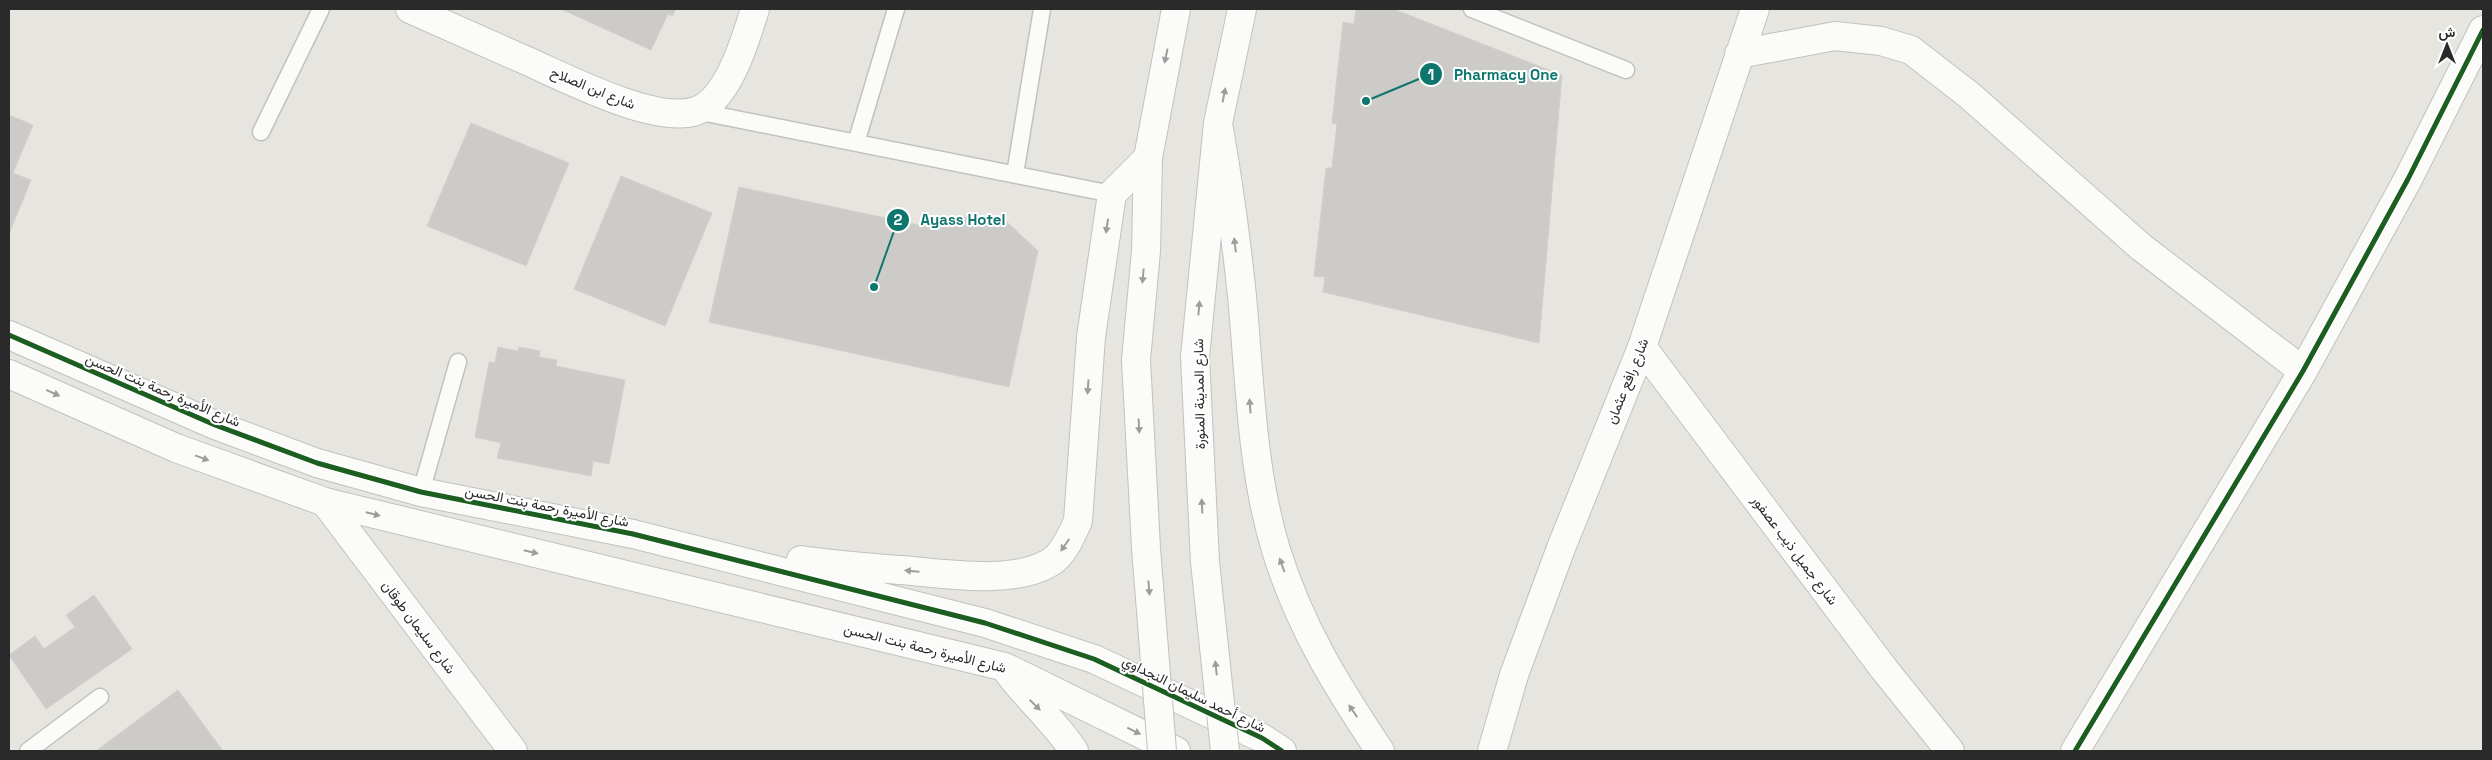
<svg xmlns="http://www.w3.org/2000/svg" width="2492" height="760" font-family="'Space Grotesk',Vazirmatn,sans-serif">
	<style>
		.building { fill: #cccbc7; stroke: #d2d0cc }
		.lines { fill: none; stroke-linecap: round; stroke-linejoin: round }
		.lane-casing { stroke: #c2c1c0; stroke-width: 19 }
		.street-casing { stroke: #c2c1c0; stroke-width: 30 }
		.secondary-casing { stroke: #c2c1c0; stroke-width: 30 }
		.lane { stroke: #fbfbfa; stroke-width: 16 }
		.street { stroke: #fbfbfa; stroke-width: 28 }
		.secondary { stroke: #fbfbfa; stroke-width: 28 }
		.secondary-bridge-casing { stroke: #c2c1c0; stroke-width: 30; stroke-linecap: butt }
		.secondary-bridge { stroke: #fbfbfa; stroke-width: 28 }
		.cycleway-casing { stroke: #fff; stroke-width: 8 }
		.cycleway { stroke: #1b5e20; stroke-width: 5 }
		.oneway { fill: #9d9d9c }
		.labels { text-anchor: middle; stroke-width: 4; stroke-linejoin: round; paint-order: stroke }
		.street-label { font-size: 14px; fill: #2a2a2a; stroke: #fff }
		.leader { fill: none; stroke: #0f766e; stroke-width: 2 }
		.callout-dot { fill: #0f766e; stroke: #fff; stroke-width: 2 }
		.mark-label { font-size: 15px; text-anchor: middle; font-weight: bold; fill: #fff }
		.callout-label { font-size: 15px; text-anchor: middle; font-weight: bold; fill: #0f766e; stroke: #fff; stroke-width: 4; stroke-linejoin: round; paint-order: stroke }
	</style>
	<rect width="100%" height="100%" fill="#e7e5e0"/>
	<!-- building -->
	<path class="building" d="M561,9H676L672,16L668,14L651,50Z
		M1356,9H1393L1562,75L1539,343L1323,292L1325,277L1314,276L1326,168H1332L1337,124L1332,123L1343,22L1354,24Z
		M9,115L33,125L13,173L31,180L9,234Z
		M471,123L569,163L526,266L427,226Z
		M621,176L712,213L665,326L574,289Z
		M739,187L938,229L951,222L964,217L995,218L1008,223L1038,251L1009,387L709,322Z
		M498,347L518,351L519,347L540,351L539,357L557,360L556,366L625,380L609,464L593,461L591,476L497,458L501,443L475,437L489,362L495,363Z
		M94,595L132,649L46,709L9,655L35,636L44,649L75,627L66,615Z
		M178,690L223,751H96Z"/>
	<g class="lines">
		<!-- lane casing -->
		<g class="lane-casing">
			<path id="lane" d="M1472,9L1626,70
				M696,111L1112,194
				M261,132L321,9
				M856,143L896,9
				M1015,174L1042,9
				M421,492L458,362
				M28,751L100,697"/>
		</g>
		<!-- street casing -->
		<g class="street-casing">
			<path id="street" d="M410,9C448,26 486,43 525,60C564,77 655,125 696,111C728,101 746,38 755,9
				M1739,54L1835,36L1881,41L1911,50L1969,95L2141,247L2303,371
				M1642,347L1884,669L1950,751
				M325,502L513,751
				M1492,751L1514,675L1561,548L1642,347L1755,9
				M2075,751L2303,371L2408,179L2483,30"/>
		</g>
		<!-- secondary casing -->
		<g class="secondary-casing">
			<path id="secondary" d="M1218,123C1228,180 1236,238 1242,296C1250,381 1251,467 1276,550C1300,627 1336,685 1380,751
				M9,335L215,425L317,463L421,492L633,534L985,623L1094,659L1262,738L1282,751
				M1195,357L1218,123L1242,9
				M1136,360L1146,251L1148,158L1176,9
				M9,374L176,448L325,502L1005,667L1176,751
				M801,560C833,565 867,567 900,570C943,573 1012,586 1051,562C1064,554 1072,534 1078,521L1091,337L1112,194L1148,158
				M1008,672C1029,700 1055,722 1074,751"/>
		</g>
		<!-- lane -->
		<use href="#lane" class="lane"/>
		<!-- street -->
		<use href="#street" class="street"/>
		<!-- secondary -->
		<use href="#secondary" class="secondary"/>
		<!-- secondary-bridge casing -->
		<g class="secondary-bridge-casing">
			<path id="secondary-bridge" d="M1195,357L1205,562L1225,751
				M1136,360L1146,548L1162,751"/>
		</g>
		<!-- secondary-bridge -->
		<use href="#secondary-bridge" class="secondary-bridge"/>
		<!-- cycleway casing -->
		<g class="cycleway-casing">
			<path id="cycleway" d="M9,335L215,425L317,463L421,492L633,534L985,623L1094,659L1262,738L1282,751
				M2075,751L2303,371L2408,179L2483,30"/>
		</g>
		<!-- cycleway -->
		<use href="#cycleway" class="cycleway"/>
	</g>
	<!-- one-way arrows -->
	<defs><path id="oneway-solid" d="M-6-.8H1V-3.2L6.5 0L1 3.2V.8H-6Z" transform="scale(1.25)"/></defs>
	<g class="oneway">
		<use href="#oneway-solid" transform="translate(1166 56) rotate(102)"/>
		<use href="#oneway-solid" transform="translate(1224 95) rotate(-79)"/>
		<use href="#oneway-solid" transform="translate(1107 226) rotate(98)"/>
		<use href="#oneway-solid" transform="translate(1235 245) rotate(-97)"/>
		<use href="#oneway-solid" transform="translate(1143 276) rotate(95)"/>
		<use href="#oneway-solid" transform="translate(1199 308) rotate(-85)"/>
		<use href="#oneway-solid" transform="translate(1088 387) rotate(94)"/>
		<use href="#oneway-solid" transform="translate(53 393) rotate(24)"/>
		<use href="#oneway-solid" transform="translate(1250 406) rotate(-94)"/>
		<use href="#oneway-solid" transform="translate(1139 426) rotate(87)"/>
		<use href="#oneway-solid" transform="translate(202 458) rotate(20)"/>
		<use href="#oneway-solid" transform="translate(1202 506) rotate(-93)"/>
		<use href="#oneway-solid" transform="translate(373 514) rotate(14)"/>
		<use href="#oneway-solid" transform="translate(1065 545) rotate(125)"/>
		<use href="#oneway-solid" transform="translate(531 552) rotate(13)"/>
		<use href="#oneway-solid" transform="translate(1282 565) rotate(-110)"/>
		<use href="#oneway-solid" transform="translate(912 571) rotate(-175)"/>
		<use href="#oneway-solid" transform="translate(1149 588) rotate(85)"/>
		<use href="#oneway-solid" transform="translate(1216 668) rotate(-96)"/>
		<use href="#oneway-solid" transform="translate(1035 705) rotate(44)"/>
		<use href="#oneway-solid" transform="translate(1353 711) rotate(-124)"/>
		<use href="#oneway-solid" transform="translate(1134 731) rotate(26)"/>
	</g>
	<g class="labels">
		<!-- street labels -->
		<g class="street-label">
			<text transform="translate(593 88) rotate(22)" y="5">شارع ابن الصلاح</text>
			<text transform="translate(1627 381) rotate(-68)" y="5">شارع رافع عثمان</text>
			<text transform="translate(163 390) rotate(23)" y="5">شارع الأميرة رحمة بنت الحسن</text>
			<text transform="translate(1199 394) rotate(-91)" y="5">شارع المدينة المنورة</text>
			<text transform="translate(547 506) rotate(11)" y="5">شارع الأميرة رحمة بنت الحسن</text>
			<text transform="translate(1795 550) rotate(53)" y="5">شارع جميل ذيب عصفور</text>
			<text transform="translate(419 627) rotate(53)" y="5">شارع سليمان طوقان</text>
			<text transform="translate(925 648) rotate(14)" y="5">شارع الأميرة رحمة بنت الحسن</text>
			<text transform="translate(1194 694) rotate(26)" y="5">شارع أحمد سليمان النجداوي</text>
		</g>
	</g>
	<!-- callouts -->
	<path class="leader" d="M1366 101L1431 74M874 287L898 220"/>
	<g class="callout-dot">
		<circle cx="1366" cy="101" r="5"/>
		<circle cx="874" cy="287" r="5"/>
		<circle cx="1431" cy="74" r="12"/>
		<circle cx="898" cy="220" r="12"/>
	</g>
	<g class="mark-label">
		<text x="1431" y="80">1</text>
		<text x="898" y="225">2</text>
	</g>
	<g class="callout-label">
		<text x="1506" y="80">Pharmacy One</text>
		<text x="963" y="225">Ayass Hotel</text>
	</g>
	<!-- border -->
	<rect width="2492" height="760" fill="none" stroke="#2a2a2a" stroke-width="20"/>
	<!-- north arrow -->
	<g transform="translate(2447 45)" stroke="#ffffff" stroke-width="4" paint-order="stroke">
	<path d="M0-4L9 19L0 12L-9 19Z" fill="#2a2a2a"/>
	<text y="-8" font-size="14" font-weight="bold" text-anchor="middle" fill="#2a2a2a">ش</text>
	</g>
</svg>
